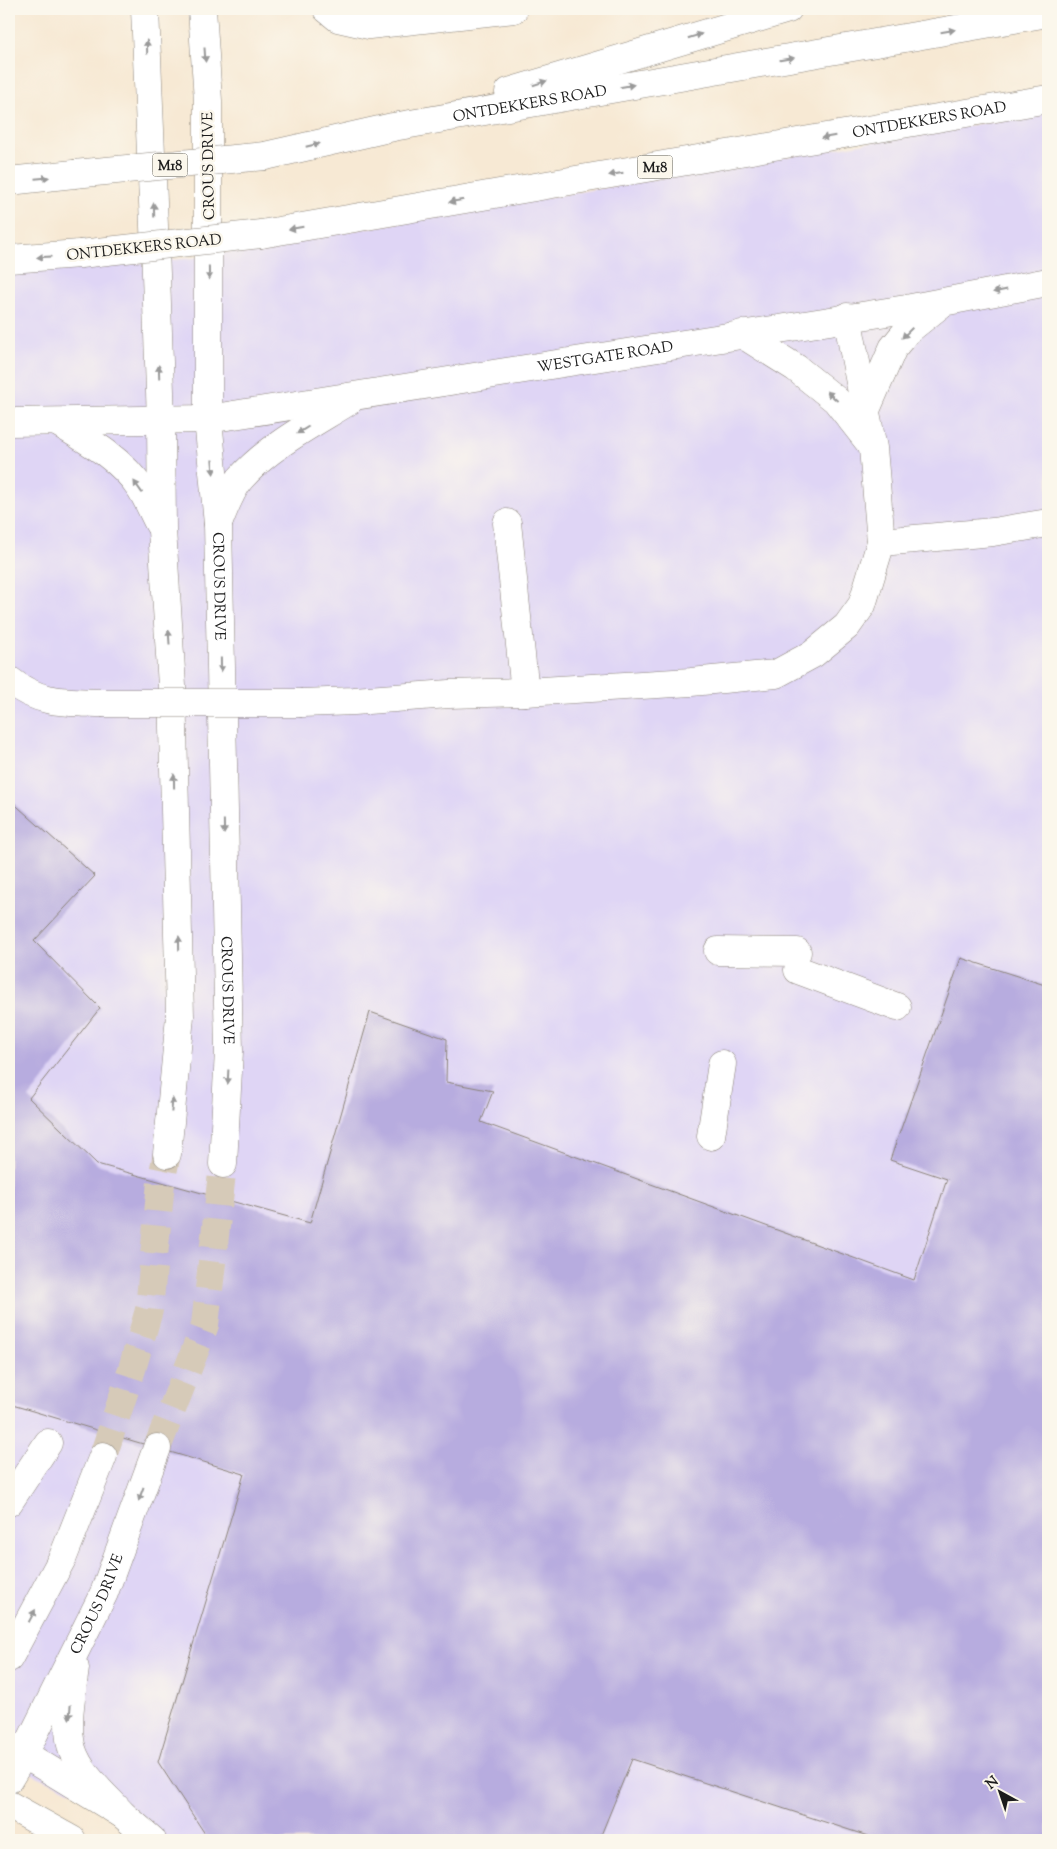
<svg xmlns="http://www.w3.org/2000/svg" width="1057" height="1849" font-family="'Sorts Mill Goudy',serif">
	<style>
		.built { fill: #dfd5f5 }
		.building { fill: #b7acdf }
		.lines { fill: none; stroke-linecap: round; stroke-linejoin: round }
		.minor-tunnel { stroke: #d6cab8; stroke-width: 28; stroke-dasharray: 28 14; stroke-linecap: butt }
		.minor-casing { stroke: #8a8278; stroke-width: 29 }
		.major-casing { stroke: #8a8278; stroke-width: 29 }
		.minor { stroke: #fff; stroke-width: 28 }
		.major { stroke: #fff; stroke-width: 28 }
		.minor-bridge-casing { stroke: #8a8278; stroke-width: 29; stroke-linecap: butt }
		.major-bridge-casing { stroke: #8a8278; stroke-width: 29; stroke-linecap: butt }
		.minor-bridge { stroke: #fff; stroke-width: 28 }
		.major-bridge { stroke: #fff; stroke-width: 28 }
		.oneway { fill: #999 }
		.labels { text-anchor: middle; stroke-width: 5; stroke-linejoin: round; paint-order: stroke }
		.shield { fill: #fbf7ec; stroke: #5f5e5a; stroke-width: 1 }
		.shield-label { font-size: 14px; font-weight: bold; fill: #1c1c1c }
		.street-label { font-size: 15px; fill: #1c1c1c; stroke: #fbf7ec }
	</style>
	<rect width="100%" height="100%" fill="#fbf7ec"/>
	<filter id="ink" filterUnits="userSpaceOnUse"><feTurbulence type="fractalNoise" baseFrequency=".02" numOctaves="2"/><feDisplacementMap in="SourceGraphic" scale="10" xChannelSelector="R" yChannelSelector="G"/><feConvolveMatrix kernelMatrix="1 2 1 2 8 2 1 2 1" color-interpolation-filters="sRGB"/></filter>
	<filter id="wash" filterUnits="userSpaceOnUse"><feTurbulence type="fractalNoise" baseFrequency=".0096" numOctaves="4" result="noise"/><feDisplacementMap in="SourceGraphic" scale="20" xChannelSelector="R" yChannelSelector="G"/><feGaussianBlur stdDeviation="1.12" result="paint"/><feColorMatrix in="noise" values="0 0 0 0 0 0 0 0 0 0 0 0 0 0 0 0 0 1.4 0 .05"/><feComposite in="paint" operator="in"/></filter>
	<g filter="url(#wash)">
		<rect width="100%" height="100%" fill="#f7e9d4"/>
		<!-- built -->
		<path class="built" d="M1048,112V1840H171L100,1803L9,1764V266L152,262L192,258Z"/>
		<g id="blocks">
			<!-- building -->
			<path class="building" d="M9,799L95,876L34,941L100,1008L29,1098L97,1164L310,1223L370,1012L447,1039L446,1082L493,1091L481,1122L914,1280L947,1179L890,1160L961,958L1048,986V1840H880L632,1759L599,1840H209L158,1762L244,1474L9,1404Z"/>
		</g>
	</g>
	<g filter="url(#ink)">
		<use href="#blocks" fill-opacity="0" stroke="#8a8278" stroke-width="1"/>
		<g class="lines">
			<!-- minor-tunnel -->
			<path class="minor-tunnel" d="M157,1448L205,1325L223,1164
				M103,1456L132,1369L149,1310L161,1182L167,1154"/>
			<!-- minor casing -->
			<g class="minor-casing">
				<g id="minor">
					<path d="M145,9L156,274L161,421L162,530L172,686L180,1016L167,1154"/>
					<path id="s1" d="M202,9L208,101V419L218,524L229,1051L223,1164"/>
					<path d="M327,9L338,18L369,25L514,9"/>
					<path d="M847,317L873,448L881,542L993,532L1048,523"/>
					<path d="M742,334L796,368L836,400L869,442"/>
					<path d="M866,410L893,348L906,332L941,304"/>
					<path id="s2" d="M9,422L208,419L906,309L1048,282"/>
					<path d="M57,422C87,440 122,459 141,489C148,500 153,513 159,524"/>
					<path d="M507,523L525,692"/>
					<path d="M218,524C224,509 230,492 240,479C269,446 312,424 349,401"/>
					<path d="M9,680C39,704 65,702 101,703"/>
					<path d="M302,703L354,701L449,694L525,692L691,682L776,674L813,654L847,626L862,605L881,542"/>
					<path d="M718,951L797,952"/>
					<path d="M798,970L897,1007"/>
					<path d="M711,1136L722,1064"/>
					<path d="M9,1502L48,1443"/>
					<path d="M9,1658L63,1557L103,1456"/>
					<path d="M75,1668C72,1694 65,1724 72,1749C80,1775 105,1795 122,1814"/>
					<path d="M9,1745L122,1814L152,1840"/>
					<path id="s3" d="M9,1779L24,1754L104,1593L157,1448"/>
					<path d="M9,1805L72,1840"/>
				</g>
			</g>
			<!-- major casing -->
			<g class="major-casing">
				<g id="major">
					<path d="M509,92L788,9"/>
					<path id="s4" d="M265,156L393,127L1048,13"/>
					<path d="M9,181L74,174"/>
					<path id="s5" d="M261,234L1048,99"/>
					<path d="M9,259L80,254"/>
				</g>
			</g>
			<!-- minor -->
			<use href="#minor" class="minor"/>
			<!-- major -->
			<use href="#major" class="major"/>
			<!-- minor-bridge casing -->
			<g class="minor-bridge-casing">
				<path id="minor-bridge" d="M101,703H302"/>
			</g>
			<!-- major-bridge casing -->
			<g class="major-bridge-casing">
				<path id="major-bridge" d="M74,174L265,156
					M80,254L261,234"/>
			</g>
			<!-- minor-bridge -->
			<use href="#minor-bridge" class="minor-bridge"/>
			<!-- major-bridge -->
			<use href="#major-bridge" class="major-bridge"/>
		</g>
		<!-- one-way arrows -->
		<defs><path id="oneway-solid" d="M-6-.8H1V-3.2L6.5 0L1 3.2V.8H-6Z" transform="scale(1.25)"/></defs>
		<g class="oneway">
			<use href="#oneway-solid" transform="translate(948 31) rotate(-10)"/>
			<use href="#oneway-solid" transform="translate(695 36) rotate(-17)"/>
			<use href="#oneway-solid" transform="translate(147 47) rotate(-92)"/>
			<use href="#oneway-solid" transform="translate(205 55) rotate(86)"/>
			<use href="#oneway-solid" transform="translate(787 59) rotate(-10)"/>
			<use href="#oneway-solid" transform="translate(540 83) rotate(-17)"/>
			<use href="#oneway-solid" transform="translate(627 86) rotate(-10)"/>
			<use href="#oneway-solid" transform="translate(828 137) rotate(170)"/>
			<use href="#oneway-solid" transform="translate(313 145) rotate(-13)"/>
			<use href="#oneway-solid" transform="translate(616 174) rotate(170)"/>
			<use href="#oneway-solid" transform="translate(42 178) rotate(-5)"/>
			<use href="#oneway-solid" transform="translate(456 201) rotate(170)"/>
			<use href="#oneway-solid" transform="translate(154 210) rotate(-92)"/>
			<use href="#oneway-solid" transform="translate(296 228) rotate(170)"/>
			<use href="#oneway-solid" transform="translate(44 257) rotate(176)"/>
			<use href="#oneway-solid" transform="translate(209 273) rotate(89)"/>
			<use href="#oneway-solid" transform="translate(1000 291) rotate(169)"/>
			<use href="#oneway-solid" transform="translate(907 333) rotate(135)"/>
			<use href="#oneway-solid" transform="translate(159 372) rotate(-92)"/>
			<use href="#oneway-solid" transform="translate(832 396) rotate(-138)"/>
			<use href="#oneway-solid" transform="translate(303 430) rotate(148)"/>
			<use href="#oneway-solid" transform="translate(213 467) rotate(85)"/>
			<use href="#oneway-solid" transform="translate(138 487) rotate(-125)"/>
			<use href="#oneway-solid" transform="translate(169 637) rotate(-94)"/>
			<use href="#oneway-solid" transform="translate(221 665) rotate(89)"/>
			<use href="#oneway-solid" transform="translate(174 781) rotate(-91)"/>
			<use href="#oneway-solid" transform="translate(224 827) rotate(89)"/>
			<use href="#oneway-solid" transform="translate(179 943) rotate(-91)"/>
			<use href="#oneway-solid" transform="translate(228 1077) rotate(93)"/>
			<use href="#oneway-solid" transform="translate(172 1105) rotate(-85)"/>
			<use href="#oneway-solid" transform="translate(141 1494) rotate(110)"/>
			<use href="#oneway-solid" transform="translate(32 1616) rotate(-62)"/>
			<use href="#oneway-solid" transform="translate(70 1712) rotate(95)"/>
		</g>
	</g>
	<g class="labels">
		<!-- shield labels -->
		<g class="shield">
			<rect x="152.5" y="153.5" width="35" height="23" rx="4"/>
			<rect x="637.5" y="155.5" width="35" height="23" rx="4"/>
		</g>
		<g class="shield-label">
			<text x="170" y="170">M18</text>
			<text x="655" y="172">M18</text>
		</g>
		<!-- street labels -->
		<g class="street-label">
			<text dy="5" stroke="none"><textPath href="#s4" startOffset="270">ONTDEKKERS ROAD</textPath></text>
			<text dy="5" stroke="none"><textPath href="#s5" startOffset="678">ONTDEKKERS ROAD</textPath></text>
			<text transform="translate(208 166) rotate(-91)" y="5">CROUS DRIVE</text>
			<text transform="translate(144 247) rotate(-6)" y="5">ONTDEKKERS ROAD</text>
			<text dy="5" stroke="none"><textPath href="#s2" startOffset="601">WESTGATE ROAD</textPath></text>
			<text dy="5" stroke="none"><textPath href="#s1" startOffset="578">CROUS DRIVE</textPath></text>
			<text dy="5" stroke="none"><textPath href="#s1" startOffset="982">CROUS DRIVE</textPath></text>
			<text dy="5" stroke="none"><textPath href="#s3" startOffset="196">CROUS DRIVE</textPath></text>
		</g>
	</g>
	<!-- margin -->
	<rect width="1057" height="1849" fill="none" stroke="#fbf7ec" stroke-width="30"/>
	<!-- north arrow -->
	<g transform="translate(1000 1792) rotate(320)" stroke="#fbf7ec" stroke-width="4" paint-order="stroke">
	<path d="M0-4L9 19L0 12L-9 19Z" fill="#1c1c1c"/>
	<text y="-8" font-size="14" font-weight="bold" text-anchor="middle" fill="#1c1c1c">N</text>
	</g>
</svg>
